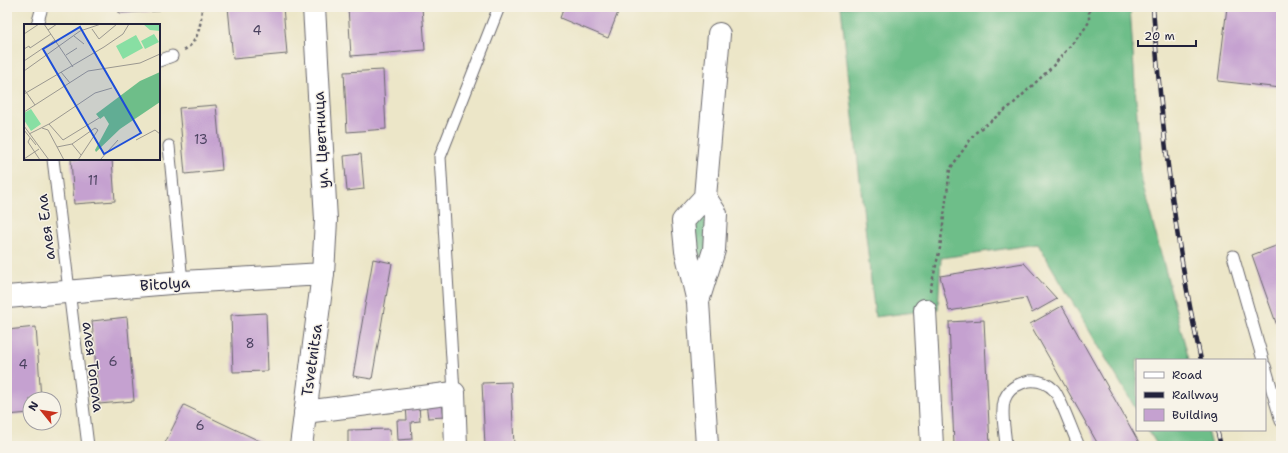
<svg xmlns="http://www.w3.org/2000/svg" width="1288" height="453" font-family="'Shantell Sans',sans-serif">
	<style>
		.forest { fill: #6ebe89; stroke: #487062 }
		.building { fill: #c5a1d0 }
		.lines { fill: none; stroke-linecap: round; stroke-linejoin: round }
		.lane-casing { stroke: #69676c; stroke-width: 13 }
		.street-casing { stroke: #69676c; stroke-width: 24 }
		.path { stroke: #69676c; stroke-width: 2.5; stroke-dasharray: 3 3; stroke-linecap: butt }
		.lane { stroke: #fff; stroke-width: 11 }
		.street { stroke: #fff; stroke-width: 22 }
		.rail-casing { stroke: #22223b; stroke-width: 4.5 }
		.rail { stroke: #f7f3e8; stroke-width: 3; stroke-dasharray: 9; stroke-linecap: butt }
		.labels { text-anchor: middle; stroke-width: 3; stroke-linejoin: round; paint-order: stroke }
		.number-label { font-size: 13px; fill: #4b4260 }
		.street-label { font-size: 15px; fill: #22223b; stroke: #f7f3e8 }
		.inset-road { fill: none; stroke: #9b9890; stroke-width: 1 }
		.view { fill: #1d4ed8; fill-opacity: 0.15; stroke: #1d4ed8; stroke-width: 2 }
		.inset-edge { fill: none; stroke: #22223b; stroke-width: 2 }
	</style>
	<rect width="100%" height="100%" fill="#f7f3e8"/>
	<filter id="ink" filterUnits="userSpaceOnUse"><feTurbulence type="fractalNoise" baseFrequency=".025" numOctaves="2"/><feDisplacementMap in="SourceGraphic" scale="8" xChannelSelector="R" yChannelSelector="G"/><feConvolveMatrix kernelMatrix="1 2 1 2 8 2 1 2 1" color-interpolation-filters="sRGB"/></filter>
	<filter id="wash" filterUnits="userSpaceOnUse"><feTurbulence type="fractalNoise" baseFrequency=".012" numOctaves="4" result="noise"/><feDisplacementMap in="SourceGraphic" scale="16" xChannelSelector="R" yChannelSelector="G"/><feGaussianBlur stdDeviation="0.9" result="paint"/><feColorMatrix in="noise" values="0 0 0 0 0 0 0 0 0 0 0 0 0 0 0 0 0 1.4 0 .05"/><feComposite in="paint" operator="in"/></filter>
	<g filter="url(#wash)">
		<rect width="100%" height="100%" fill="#ece6c8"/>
		<!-- forest -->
		<path class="forest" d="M841,7H1130L1141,178L1189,360H1137V411L1038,244L941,258L938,309L875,317Z
			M708,206L712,247L693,273L686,223Z
			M1148,430H1207L1211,446H1158Z"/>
		<g id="blocks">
			<!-- building -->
			<path class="building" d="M119,7H159V11L119,13Z
				M228,7H283L287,54L233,59Z
				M348,7H422L425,50L351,56Z
				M564,7H620L608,38L560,18Z
				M1227,7H1281V88L1218,81Z
				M383,70L386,129L347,132L344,72Z
				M216,105L222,170L185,174L179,108Z
				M361,154L364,189L347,191L344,156Z
				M71,159H112L115,201L74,204Z
				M1281,244V337L1252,255Z
				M373,259L392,263L372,379L353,376Z
				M1024,263L1057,299L1032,313L1026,298L949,311L940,276Z
				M1062,306L1141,446H1099L1030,324Z
				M266,313L268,371L233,372L231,315Z
				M127,317L134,401L99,404L92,321Z
				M984,320L990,446H954L949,322Z
				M36,327L41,399H30V413L7,415V330Z
				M511,382L514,446H485L482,383Z
				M442,402L444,417L428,418L426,403Z
				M419,404L420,421L411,422L412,439L398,440L397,420H407L406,405Z
				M184,405L270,446L164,445Z
				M390,429L391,446H348V430Z"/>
		</g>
	</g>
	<g filter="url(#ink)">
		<use href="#blocks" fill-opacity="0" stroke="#69676c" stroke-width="1"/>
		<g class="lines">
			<!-- lane casing -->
			<g class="lane-casing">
				<path id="lane" d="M37,25L42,7
					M159,61L172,56
					M169,146L182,282
					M53,159L88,446
					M1233,256L1263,360
					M1265,366L1281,421
					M454,393L440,157L499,7
					M1006,446C1004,417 993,389 1029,381C1038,380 1047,383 1054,390C1061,398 1073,434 1079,446"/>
			</g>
			<!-- street casing -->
			<g class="street-casing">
				<path id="street" d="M7,297L182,282L323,274
					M698,301L714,250L716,214L705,197
					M925,310L932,446
					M305,412L454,393L456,446
					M301,446L323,274L326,220L314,7
					M707,446L698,302L686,251L683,221L705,197L719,34"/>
			</g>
			<!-- path -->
			<path class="path" d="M184,50C199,42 201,23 202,7
				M930,291L940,248L950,169L975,133L1013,104L1052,67L1083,31L1089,22V7"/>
			<!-- lane -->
			<use href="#lane" class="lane"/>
			<!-- street -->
			<use href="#street" class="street"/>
			<!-- rail casing -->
			<g class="rail-casing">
				<path id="rail" d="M1153,7C1161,126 1175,243 1201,360
					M1217,430L1221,446"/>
			</g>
			<!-- rail -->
			<use href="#rail" class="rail"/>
		</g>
	</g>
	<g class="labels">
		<!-- number labels -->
		<g class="number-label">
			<text x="257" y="35">4</text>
			<text x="201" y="144">13</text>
			<text x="93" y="185">11</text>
			<text x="250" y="348">8</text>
			<text x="113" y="366">6</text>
			<text x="23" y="369">4</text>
			<text x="200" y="430">6</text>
		</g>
		<!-- street labels -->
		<g class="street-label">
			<text transform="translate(321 140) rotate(-93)" y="5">ул. Цветница</text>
			<text transform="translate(46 227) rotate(-97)" y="5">алея Ела</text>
			<text transform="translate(165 284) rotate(-4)" y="5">Bitolya</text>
			<text transform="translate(312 360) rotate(-82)" y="5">Tsvetnitsa</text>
			<text transform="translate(93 367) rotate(83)" y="5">алея Топола</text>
		</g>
	</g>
	<!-- overview -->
	<g transform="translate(24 24)">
		<rect width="136" height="136" fill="#ece6c8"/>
		<path d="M119,0H136V7L126,6ZM130,10L135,18L121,25L117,17ZM112,11L119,24L99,35L92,22ZM7,85L17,100L7,107L0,96V89Z" fill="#88dfa3"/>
		<path d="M136,48V78L96,105L72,128L71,126L85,100L80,92L76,95L72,90L116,57Z" fill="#6ebe89"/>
		<path class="inset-road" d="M20,0L49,43M68,5L75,15L93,0M24,6L33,0H39M0,10L15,0M50,12L60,20M0,25L5,22L6,24L27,10M42,31L53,24M0,37L31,16M0,47L56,7L77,0M37,48L46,59M0,65L11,81M0,70L80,23L99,10L105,0M0,88L64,47L116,39L136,30M25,100L39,116L75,94M0,102L25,136M18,104L24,106L40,136M0,106L12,121M5,110L25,100L71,69L88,64M6,114L4,118L16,136M112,116L131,106L136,110M48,120L71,104L74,106L54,136M33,123L48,120L57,131M0,135L15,125M76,136L94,116"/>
		<path class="view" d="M56,3L117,109L80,130L19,25Z"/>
		<rect width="136" height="136" class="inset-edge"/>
	</g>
	<!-- margin -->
	<rect width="1288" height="453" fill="none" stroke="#f7f3e8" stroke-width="24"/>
	<!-- legend -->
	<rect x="1136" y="359" width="130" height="72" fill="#f7f3e8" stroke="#a29fa3"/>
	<rect x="1144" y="372" width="20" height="6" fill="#ffffff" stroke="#a29fa3"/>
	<text x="1172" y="379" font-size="12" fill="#22223b">Road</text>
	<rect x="1144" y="392" width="20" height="6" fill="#22223b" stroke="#a29fa3"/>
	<text x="1172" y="399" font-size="12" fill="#22223b">Railway</text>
	<rect x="1144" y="409" width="20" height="12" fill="#c5a1d0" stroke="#a29fa3"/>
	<text x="1172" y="419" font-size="12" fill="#22223b">Building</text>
	<!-- north arrow -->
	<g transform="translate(42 411) rotate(300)"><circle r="19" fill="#f7f3e8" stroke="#a29fa3"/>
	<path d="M0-3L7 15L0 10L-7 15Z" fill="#c8321e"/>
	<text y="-6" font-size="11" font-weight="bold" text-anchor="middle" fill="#22223b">N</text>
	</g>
	<!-- scale -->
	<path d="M1138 40v6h58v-6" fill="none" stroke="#22223b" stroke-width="2"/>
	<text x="1144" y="40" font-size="12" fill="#22223b" stroke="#f7f3e8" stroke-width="3" paint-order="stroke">20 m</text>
</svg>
